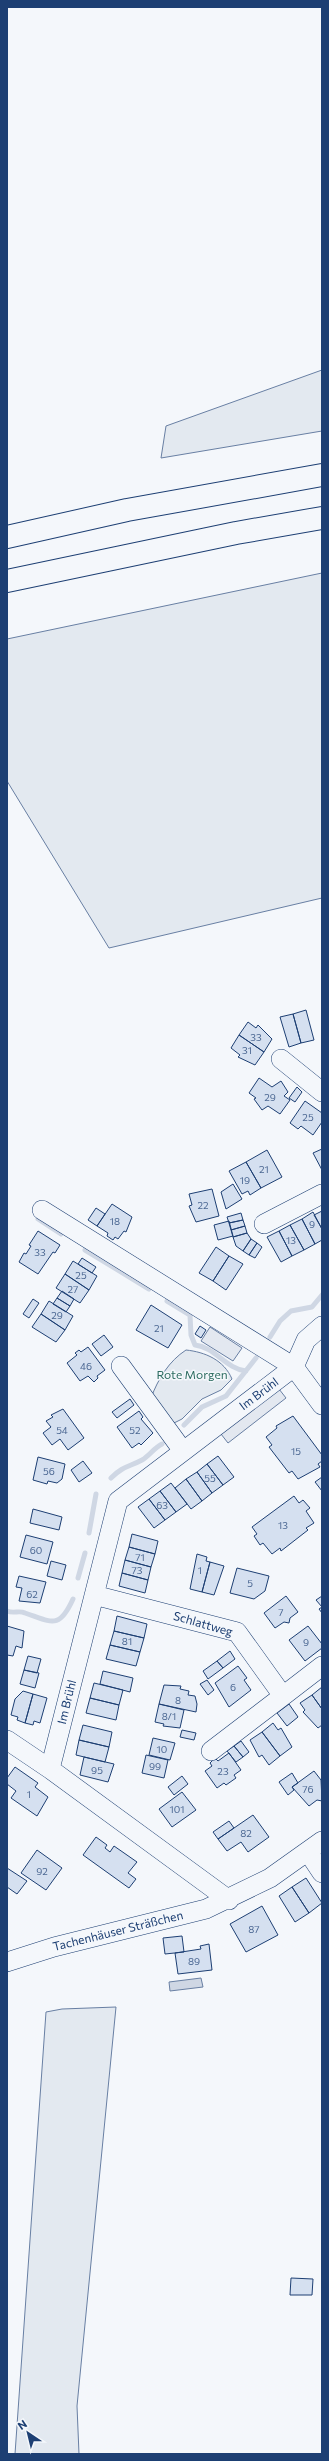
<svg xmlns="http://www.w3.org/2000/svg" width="329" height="2461" font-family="Commissioner,sans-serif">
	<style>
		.green { fill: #e3e9f0; stroke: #687fa3 }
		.parking { fill: #e3e8f0; stroke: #687fa3 }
		.water { fill: #cfd7e4; stroke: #687fa3 }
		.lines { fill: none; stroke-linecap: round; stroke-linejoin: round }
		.stream { stroke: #cfd7e4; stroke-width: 5 }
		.building { fill: #d5e0f0; stroke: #1d3f73 }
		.minor-casing { stroke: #1d3f73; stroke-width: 20 }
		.highway-casing { stroke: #1d3f73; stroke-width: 24 }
		.minor { stroke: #f4f7fb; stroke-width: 19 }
		.highway { stroke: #f4f7fb; stroke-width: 22 }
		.labels { text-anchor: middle; stroke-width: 3; stroke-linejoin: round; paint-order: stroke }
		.number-label { font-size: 10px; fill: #4b6792 }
		.park-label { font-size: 12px; fill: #2c6c60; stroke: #f4f7fb }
		.street-label { font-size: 12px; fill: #1d3f73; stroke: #f4f7fb }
	</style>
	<rect width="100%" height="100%" fill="#f4f7fb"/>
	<!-- green -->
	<path class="green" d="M322,370V431L161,458L166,426Z
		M322,573V898L109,948L7,781V639Z
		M186,1350C205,1352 224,1360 232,1379L221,1390L202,1399L182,1419L172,1424L151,1398C158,1379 169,1361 186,1350Z
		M116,2007L77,2406L79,2454H15L46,2012L62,2009Z"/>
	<!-- parking -->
	<path class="parking" d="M210,1327L242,1348L233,1361L201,1341Z
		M279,1389L286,1398L228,1443L221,1434Z"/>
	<!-- water -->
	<path class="water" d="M201,1978L203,1987L170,1991L169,1982Z"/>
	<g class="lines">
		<!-- stream -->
		<path class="stream" d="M38,1219L61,1234
			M85,1250L149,1289
			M167,1301L190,1315L191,1335L195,1345C215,1347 226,1369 246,1371
			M270,1337L280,1321L291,1311L312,1307L322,1295
			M184,1425L202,1407L226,1396L256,1358
			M111,1478C123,1466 129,1467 142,1460C149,1456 154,1448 162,1444
			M89,1533L96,1494
			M78,1578L85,1553
			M7,1611C14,1614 19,1610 25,1613C52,1622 59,1630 73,1599"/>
	</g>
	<!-- building -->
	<path class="building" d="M306,1010L314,1040L301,1043L293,1014Z
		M293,1014L301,1043L289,1047L280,1017Z
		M248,1022L256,1028L258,1025L272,1039L264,1052L239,1035Z
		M239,1035L264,1052L255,1065L238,1057L240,1055L231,1048Z
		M259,1078L272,1087L281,1081L288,1092L284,1096L290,1100L280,1114L268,1106L262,1110L254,1099L256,1098L249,1093Z
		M297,1087L302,1092L295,1102L289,1098Z
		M305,1101L322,1113V1122L313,1135L301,1126L298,1129L290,1123Z
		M322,1149V1170L313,1153Z
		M267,1150L282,1177L261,1188L246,1162Z
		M246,1162L261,1188L250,1195L248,1191L242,1194L229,1171Z
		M233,1184L242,1199L226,1209L221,1192Z
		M212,1189L219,1216L196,1222L189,1206L192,1205L189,1194Z
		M112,1204L132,1217L126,1232L124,1231L118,1239L115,1237L113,1240L107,1236L108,1233L97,1226Z
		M96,1208L105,1214L97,1226L88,1220Z
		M322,1211V1229L314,1215Z
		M313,1212L322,1229V1240L315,1244L302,1219Z
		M241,1213L243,1220L229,1223L227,1217Z
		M302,1219L315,1244L304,1250L290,1225Z
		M243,1220L245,1226L231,1230L229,1223Z
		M229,1221L233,1236L218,1240L214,1225Z
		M290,1225L304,1250L292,1256L279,1231Z
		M245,1226L247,1233L233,1237L231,1230Z
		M38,1231L60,1245L55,1253L53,1252L38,1274L19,1262L24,1253L26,1254L31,1246L29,1245Z
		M279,1231L292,1256L281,1262L267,1237Z
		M247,1233L251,1239L243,1251L236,1246L233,1237Z
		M251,1239L257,1243L249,1255L243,1251Z
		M257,1243L262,1247L255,1258L249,1255Z
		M216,1247L229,1256L213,1281L199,1273Z
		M229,1256L243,1264L226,1290L213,1281Z
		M82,1258L96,1267L92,1273L78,1264Z
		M73,1261L97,1276L89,1290L65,1274Z
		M65,1274L89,1290L80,1303L56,1288Z
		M62,1291L74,1299L70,1306L57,1298Z
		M57,1298L70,1306L66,1312L53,1304Z
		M33,1299L39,1303L29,1318L23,1314Z
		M49,1301L73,1316L65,1330L41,1314Z
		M151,1305L182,1325L168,1348L136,1330Z
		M41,1314L65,1330L56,1342L32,1327Z
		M200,1326L206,1330L201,1338L195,1334Z
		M104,1335L113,1347L101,1356L92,1344Z
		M88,1347L105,1370L97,1376L98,1378L94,1382L88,1376L80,1381L67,1363L77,1355L75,1353L79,1350L81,1352Z
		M130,1399L134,1405L117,1418L112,1412Z
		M63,1409L84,1438L68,1450L60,1439L52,1445L43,1433L51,1427L46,1421L53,1417L51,1415Z
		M139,1411L143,1417L141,1419L153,1433L141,1445L139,1443L132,1448L117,1427Z
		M293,1416L322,1455V1461L318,1464L320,1467L298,1479L292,1471L289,1473L269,1447L272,1445L266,1437L277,1428L276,1426Z
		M218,1456L234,1477L223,1485L207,1464Z
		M38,1457L65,1464L62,1479L57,1483L48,1481L47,1484L33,1480Z
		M83,1461L92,1473L79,1482L71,1470Z
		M207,1464L223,1485L212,1493L197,1472Z
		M197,1472L212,1493L202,1501L186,1479Z
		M322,1477V1491L315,1482Z
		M186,1479L202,1501L191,1509L175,1488Z
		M171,1483L187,1504L176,1512L160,1491Z
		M160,1491L176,1512L165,1520L149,1499Z
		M294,1496L299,1503L303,1500L310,1508L306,1511L314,1523L306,1528L308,1530L281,1551L280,1548L272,1554L263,1543L260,1545L254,1536L257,1534L252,1527Z
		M149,1499L165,1520L154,1528L138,1507Z
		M33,1509L62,1517L59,1530L30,1523Z
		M132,1534L158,1541L155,1554L129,1547Z
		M26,1535L53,1542L47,1564L20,1557Z
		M129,1547L155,1554L151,1567L125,1560Z
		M197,1554L207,1557L206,1561L210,1562L202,1592L190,1589Z
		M125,1560L151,1567L148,1580L122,1573Z
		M51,1561L66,1565L62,1580L47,1576Z
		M210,1562L224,1566L214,1595L202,1592Z
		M237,1568L269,1576L265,1591L254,1599L230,1593Z
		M122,1573L148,1580L145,1593L119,1586Z
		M19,1576L46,1582L40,1603L19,1601L22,1588L16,1587Z
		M286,1596L298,1612L290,1618L289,1623L284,1622L275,1628L264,1613Z
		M322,1596V1613L319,1609L322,1607L316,1600Z
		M117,1616L147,1624L144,1638L114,1631Z
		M7,1626L24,1631L22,1648L16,1646L13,1656L7,1655Z
		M308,1626L322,1644V1648L305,1661L289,1640Z
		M114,1631L144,1638L140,1652L110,1645Z
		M110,1645L140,1652L136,1666L106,1659Z
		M230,1651L235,1659L223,1668L217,1661Z
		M28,1656L41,1659L37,1673L24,1670Z
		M217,1661L223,1668L208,1679L203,1671Z
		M238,1666L247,1678L244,1680L251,1690L229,1707L215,1683Z
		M24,1670L39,1673L35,1688L20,1684Z
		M103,1671L133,1678L130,1692L100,1684Z
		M207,1680L214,1690L208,1695L200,1684Z
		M94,1683L123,1690L119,1705L90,1698Z
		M164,1685L181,1686L180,1689L189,1691L188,1695L195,1696L197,1704L196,1712L159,1704Z
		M322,1687V1709L312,1695Z
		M23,1691L33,1694L25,1723L17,1720L18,1717L11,1715L15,1699Z
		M33,1694L47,1698L40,1723L34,1721L33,1725L25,1723Z
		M312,1695L322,1709V1725L318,1728L303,1712L305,1710L300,1703Z
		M90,1698L119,1705L116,1720L86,1713Z
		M159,1704L184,1710L180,1728L163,1726L164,1724L155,1722Z
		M289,1704L298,1717L287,1726L277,1713Z
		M273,1723L278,1730L281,1728L292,1747L280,1756L262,1732Z
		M83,1725L112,1732L109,1747L79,1740Z
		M182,1730L196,1733L194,1740L180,1737Z
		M262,1732L280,1756L269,1765L262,1755L259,1757L250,1740Z
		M153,1738L175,1743L170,1760L149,1755Z
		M79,1740L109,1747L105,1762L76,1755Z
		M241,1741L249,1752L243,1757L234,1746Z
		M234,1746L243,1757L236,1762L227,1751Z
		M229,1753L241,1770L234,1775L236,1778L226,1785L224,1783L217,1788L205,1771L212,1766L210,1763L215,1758L218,1761Z
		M146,1755L168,1760L164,1778L142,1773Z
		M84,1757L114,1764L108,1782L80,1775Z
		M15,1767L38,1783L35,1787L48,1797L37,1816L11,1798L16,1791L7,1784V1778Z
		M314,1771L321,1780L322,1801L317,1800L309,1806L292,1787Z
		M292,1773L298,1783L292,1787L294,1790L288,1795L279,1782Z
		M182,1776L188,1784L174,1795L168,1787Z
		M182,1792L196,1810L172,1827L159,1809Z
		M253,1815L269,1837L248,1852L241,1842L227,1851L218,1839Z
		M229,1821L234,1828L218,1839L213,1832Z
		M96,1837L107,1845L105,1848L110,1852L114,1846L137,1862L128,1873L136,1879L129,1888L83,1855Z
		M37,1850L62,1868L46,1890L21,1873Z
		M7,1868L27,1881L17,1894L7,1887Z
		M306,1878L322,1903L309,1913L292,1887Z
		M292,1887L309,1913L295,1922L279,1896Z
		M262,1906L278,1935L246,1952L230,1924Z
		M182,1936L184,1952L165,1954L163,1938Z
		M209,1944L212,1970L178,1974L175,1953L201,1949L200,1946Z
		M291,2278L313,2279L312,2295H290Z"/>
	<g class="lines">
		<!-- minor casing -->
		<g class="minor-casing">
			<path id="minor" d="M281,1059L322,1092
				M42,1210L294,1367L322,1405
				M264,1224L322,1194
				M121,1366L183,1451
				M94,1595L237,1632L283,1696L211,1751
				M283,1696L322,1666
				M7,1740L50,1769
				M308,1852L322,1873
				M229,1900L50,1769L118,1501L294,1367L306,1340L322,1326
				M7,1962L54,1947L206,1909L270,1878L322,1841"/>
		</g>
		<!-- highway casing -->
		<g class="highway-casing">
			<path id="highway" d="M7,537L127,510L322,475
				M7,581L236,533L322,518"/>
		</g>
		<!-- minor -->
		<use href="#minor" class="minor"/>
		<!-- highway -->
		<use href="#highway" class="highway"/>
	</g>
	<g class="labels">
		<!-- number labels -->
		<g class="number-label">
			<text x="256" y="1041">33</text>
			<text x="247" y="1054">31</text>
			<text x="270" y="1101">29</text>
			<text x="308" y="1121">25</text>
			<text x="264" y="1173">21</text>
			<text x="245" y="1184">19</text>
			<text x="203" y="1209">22</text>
			<text x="115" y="1225">18</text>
			<text x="312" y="1228">9</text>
			<text x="291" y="1244">13</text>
			<text x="40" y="1256">33</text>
			<text x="81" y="1279">25</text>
			<text x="73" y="1293">27</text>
			<text x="57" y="1319">29</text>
			<text x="159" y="1332">21</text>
			<text x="86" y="1370">46</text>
			<text x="62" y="1434">54</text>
			<text x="135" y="1434">52</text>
			<text x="296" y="1455">15</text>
			<text x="49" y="1475">56</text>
			<text x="210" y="1482">55</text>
			<text x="162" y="1509">63</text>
			<text x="283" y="1529">13</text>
			<text x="36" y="1554">60</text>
			<text x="140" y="1561">71</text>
			<text x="137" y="1574">73</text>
			<text x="200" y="1574">1</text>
			<text x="250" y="1587">5</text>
			<text x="32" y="1598">62</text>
			<text x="281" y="1616">7</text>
			<text x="127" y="1645">81</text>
			<text x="306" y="1646">9</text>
			<text x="233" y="1691">6</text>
			<text x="178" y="1704">8</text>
			<text x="169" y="1720">8/1</text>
			<text x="162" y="1753">10</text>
			<text x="155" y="1770">99</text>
			<text x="97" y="1774">95</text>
			<text x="223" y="1775">23</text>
			<text x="308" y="1793">76</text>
			<text x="29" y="1798">1</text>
			<text x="177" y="1813">101</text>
			<text x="246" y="1837">82</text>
			<text x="42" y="1875">92</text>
			<text x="254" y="1933">87</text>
			<text x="194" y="1965">89</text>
		</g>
		<!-- park labels -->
		<g class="park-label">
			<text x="192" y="1379">Rote Morgen</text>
		</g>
		<!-- street labels -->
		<g class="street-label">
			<text transform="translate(259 1394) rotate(-37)" y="4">Im Brühl</text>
			<text transform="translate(203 1624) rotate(16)" y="4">Schlattweg</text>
			<text transform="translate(67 1702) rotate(-76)" y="4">Im Brühl</text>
			<text transform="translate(118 1931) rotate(-14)" y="4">Tachenhäuser Sträßchen</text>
		</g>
	</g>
	<!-- border -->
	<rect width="329" height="2461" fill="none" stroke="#1d3f73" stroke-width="16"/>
	<!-- north arrow -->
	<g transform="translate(28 2433) rotate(325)" stroke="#f4f7fb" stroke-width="3" paint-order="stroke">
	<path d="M0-3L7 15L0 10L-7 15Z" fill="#1d3f73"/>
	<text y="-6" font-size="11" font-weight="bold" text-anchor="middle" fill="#1d3f73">N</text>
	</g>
</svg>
